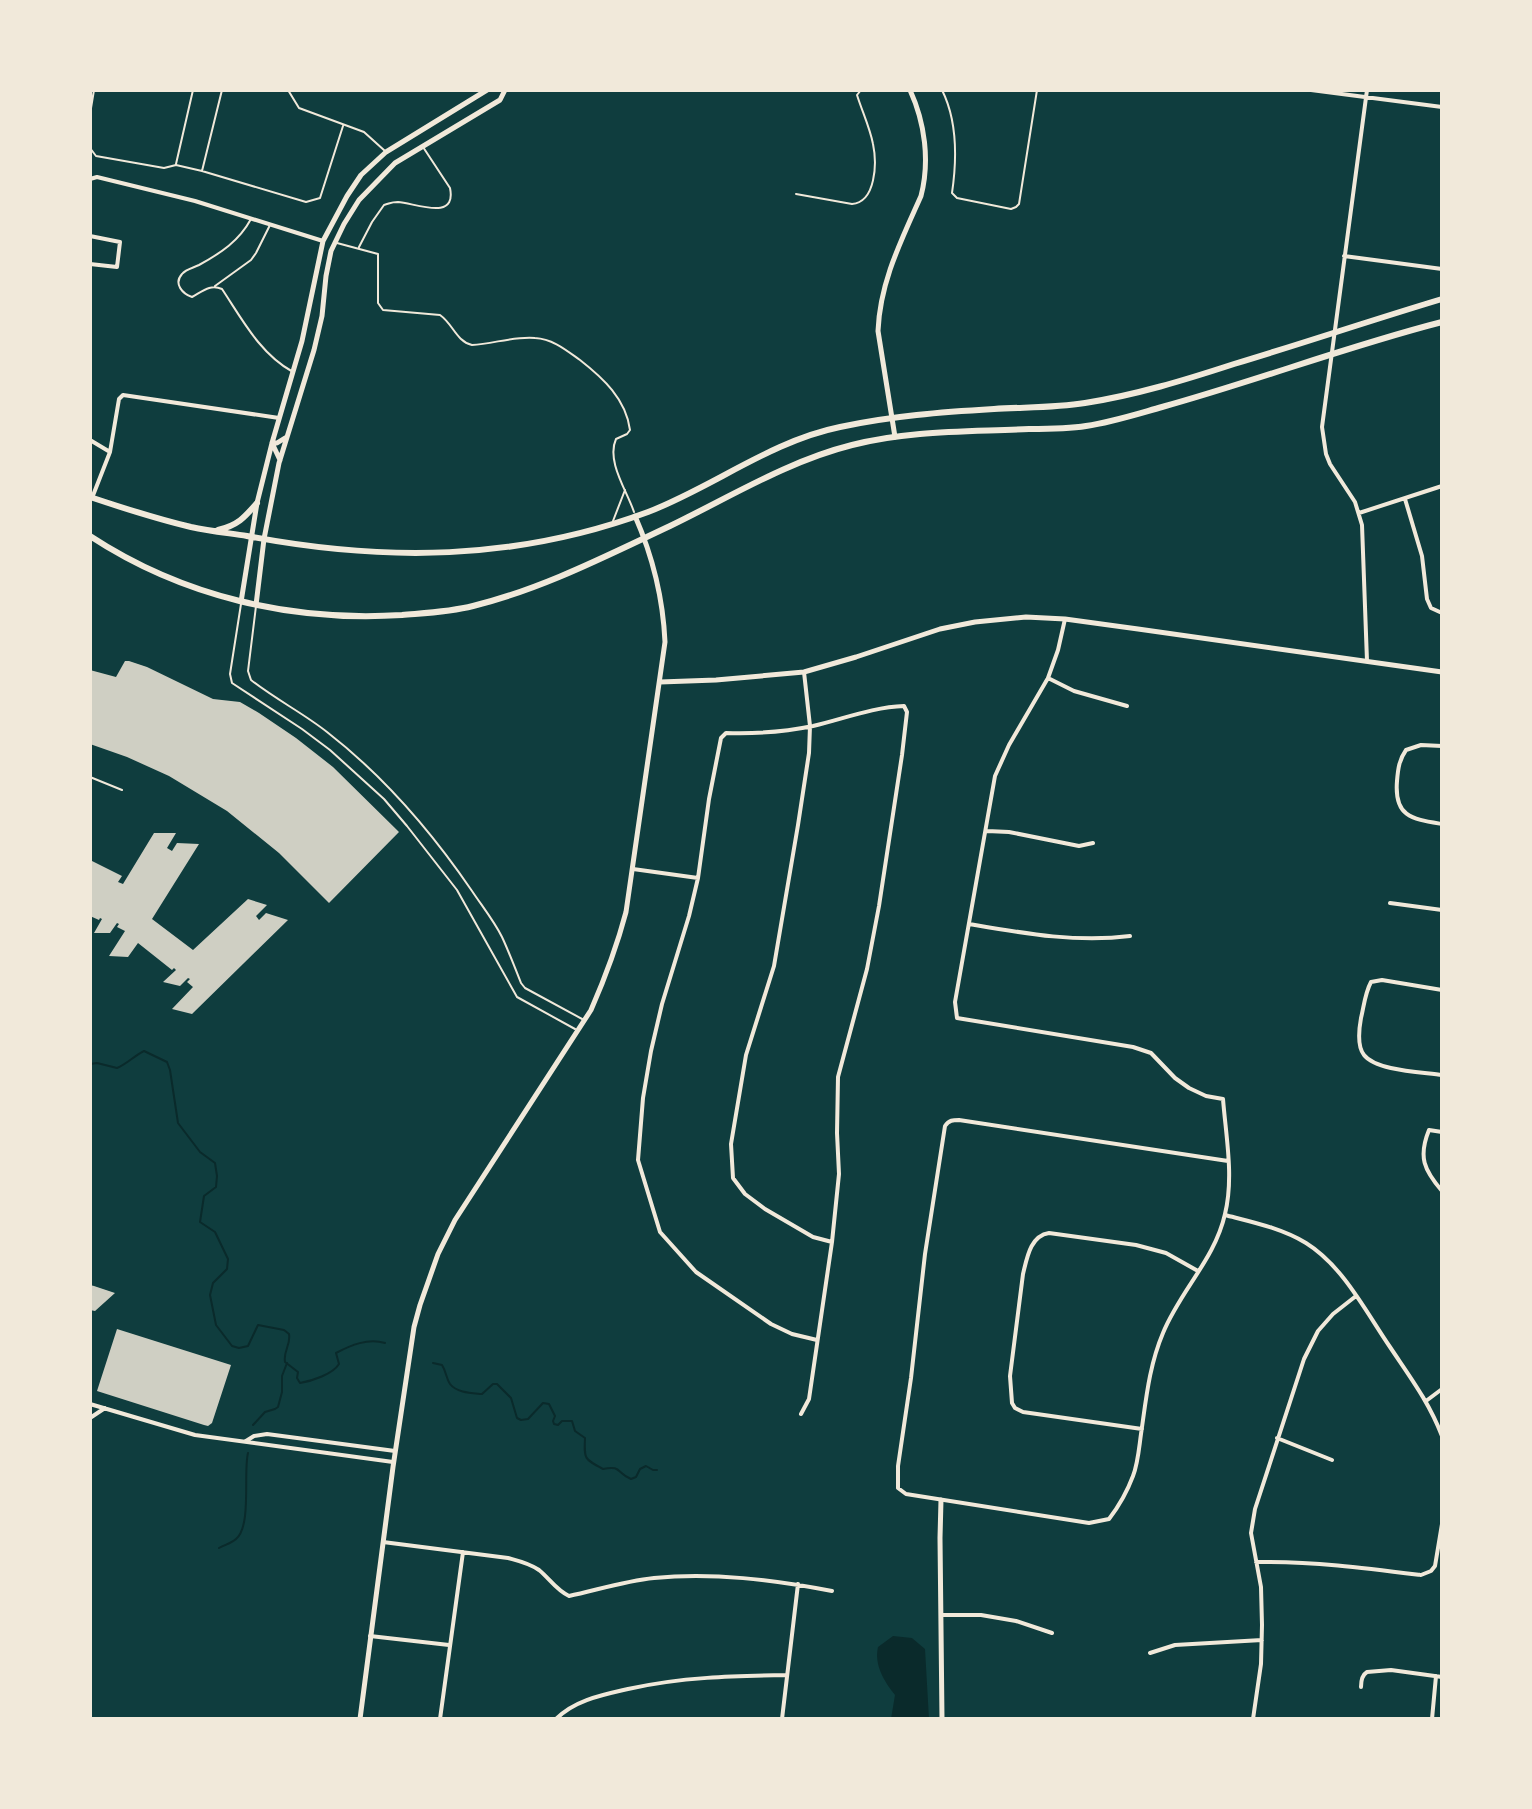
<svg xmlns="http://www.w3.org/2000/svg" width="1532" height="1809" font-family="Rubik,sans-serif">
	<style>
		.water { fill: #0a2a2b }
		.lines { fill: none; stroke-linecap: round; stroke-linejoin: round }
		.stream { stroke: #0a2a2b; stroke-width: 2 }
		.building { fill: #cfcfc3 }
		.service { stroke: #f1e9da; stroke-width: 2 }
		.minor { stroke: #f1e9da; stroke-width: 4 }
		.tertiary { stroke: #f1e9da; stroke-width: 5 }
		.secondary { stroke: #f1e9da; stroke-width: 6 }
	</style>
	<rect width="100%" height="100%" fill="#0f3d3e"/>
	<!-- water -->
	<path class="water" d="M893,1636L912,1638L925,1649L929,1719H891L895,1695C884,1681 874,1665 878,1647Z"/>
	<g class="lines">
		<!-- stream -->
		<path class="stream" d="M90,1064L97,1063L117,1068C127,1064 134,1056 144,1051L167,1062L170,1070L178,1123L200,1152L215,1163L217,1176L216,1187L204,1196L200,1222L215,1232L228,1259L227,1269L213,1283L210,1295L216,1325L232,1346L239,1348L248,1346L258,1325L284,1330L289,1334C291,1345 283,1351 285,1362L298,1372L297,1378L300,1383C312,1381 333,1374 339,1364L336,1353C351,1345 368,1338 385,1343
			M433,1363L442,1365C446,1371 446,1378 450,1384C457,1393 472,1393 482,1394L493,1384H497L511,1398L517,1418L521,1420L528,1419L543,1403L549,1404L555,1416L553,1421L554,1424L558,1425L562,1421H572L575,1431L585,1438C584,1459 584,1459 603,1469C622,1465 616,1473 631,1479L636,1477L640,1469L646,1466L653,1470H657
			M253,1425L265,1412L275,1409L278,1407L282,1392V1376L287,1363
			M219,1548C224,1545 232,1543 236,1539C252,1526 243,1472 248,1453"/>
	</g>
	<!-- building -->
	<path class="building" d="M125,661H129L147,667L213,699L240,702L259,713L296,738L333,767L399,832L329,903L279,853L227,811L169,776L127,757L90,744V670L116,677Z
		M154,833H176L167,848L172,851L177,843L199,844L152,919L193,950L248,899L267,905L256,916L259,920L266,913L288,920L192,1014L172,1009L193,987L187,982L190,979L188,978L180,986L163,982L176,970L174,968L172,970L138,943L128,957L109,956L125,931L117,927L119,924L117,923L110,933H94L102,919L100,918L99,920L90,916V860L122,876L118,882L123,884Z
		M90,1285L94,1286L115,1293L95,1311L90,1310Z
		M117,1329L231,1365L212,1423L208,1426L204,1425L97,1391Z"/>
	<g class="lines">
		<!-- service -->
		<path class="service" d="M288,90L299,108L364,132L385,151
			M942,90C958,122 957,159 952,193L957,198L1011,209L1016,207L1019,204L1037,90
			M90,114L94,90
			M90,148L96,156L164,168L176,165L202,171L306,202L320,198L343,126
			M176,164L193,90
			M202,171L222,90
			M796,194L852,204C876,202 877,163 873,144C870,128 862,111 857,95L861,90
			M251,219C239,241 221,253 199,265C193,268 186,269 182,274C173,284 183,294 192,297C203,291 210,284 222,289C242,319 260,354 293,372
			M337,243L378,254V303L383,310L440,315C453,324 456,341 472,345C493,344 514,336 535,338C553,339 566,350 580,360C603,378 626,399 630,430L627,434L616,439C606,461 627,491 634,512
			M359,247L372,222L384,205C391,203 391,202 398,202C415,203 457,222 450,188L423,147
			M215,286L251,260L256,253L270,225
			M613,521L625,490
			M241,604L230,674L232,683L302,729L330,750L384,799L407,826L457,890L517,997L575,1029
			M256,606L248,671L251,680C275,699 303,713 327,732C385,777 431,831 472,891C482,906 494,921 502,937C509,952 515,968 521,983L525,988L584,1020
			M90,777L122,790"/>
		<!-- minor -->
		<path class="minor" d="M1311,90L1442,107
			M90,179L97,177L195,201L323,241
			M90,236L120,242L117,267L90,264
			M1344,256L1442,269
			M90,440L110,452L92,498
			M110,452L119,399L123,395L279,418
			M1405,499L1422,556L1427,599L1431,608L1442,613
			M1359,513L1442,486
			M1065,619L1058,650L1048,678L1009,745L995,776L955,1002L957,1018L1133,1047L1151,1053L1175,1078L1189,1088L1206,1096L1223,1099C1226,1137 1234,1177 1225,1214C1215,1259 1180,1291 1163,1333C1149,1366 1146,1400 1141,1434C1139,1448 1138,1463 1133,1476C1127,1492 1119,1506 1109,1519L1089,1523L906,1494L898,1488V1466L911,1378L925,1254L945,1126C949,1120 953,1120 959,1120L1228,1161
			M1367,661L1362,525L1355,502L1330,464L1326,454L1322,427L1367,90
			M804,672L810,726L809,753L798,825L774,966L746,1055L731,1144L733,1178L745,1194L765,1209L813,1237L832,1242
			M1048,678L1074,691L1127,706
			M1442,746L1421,745L1406,750C1399,760 1398,769 1397,781C1394,817 1412,819 1442,824
			M987,831L1009,832L1079,846L1093,843
			M633,869L698,878
			M1390,903L1442,910
			M969,924C1022,933 1076,943 1130,936
			M1442,990L1382,980L1371,982C1365,993 1364,1006 1361,1018C1359,1029 1357,1046 1364,1055C1376,1071 1423,1072 1442,1075
			M1442,1132L1429,1130C1418,1157 1424,1170 1442,1191
			M1225,1215C1252,1222 1281,1228 1306,1243C1343,1266 1366,1312 1390,1347C1410,1377 1429,1402 1442,1436
			M1426,1401L1442,1389
			M90,1404L195,1435L393,1462
			M801,1414L809,1399L832,1242L839,1174L837,1133L838,1077L867,969L879,906L902,755L907,712L904,706C873,707 843,719 813,726C784,732 756,734 726,733L721,738L709,799L698,878L689,916L662,1004L651,1051L643,1098L638,1160L660,1232L696,1272L771,1324L792,1334L817,1340
			M90,1418L105,1408
			M1142,1429L1023,1412L1015,1408L1012,1403L1010,1376L1023,1274C1027,1258 1030,1236 1049,1233L1136,1245L1166,1253L1198,1271
			M1277,1438L1332,1460
			M246,1441L254,1436L267,1434L395,1451
			M383,1542L508,1558C519,1561 529,1563 539,1570C550,1579 556,1590 569,1596C597,1590 625,1581 654,1578C713,1572 773,1580 832,1591
			M1256,1562C1312,1561 1366,1568 1421,1575L1431,1571L1435,1566L1442,1524
			M941,1615H981L1016,1621L1052,1633
			M370,1636L449,1645
			M1150,1653L1175,1645L1262,1640
			M1361,1687C1361,1681 1362,1675 1367,1672L1391,1670L1442,1677
			M440,1719L463,1552
			M556,1719C575,1700 602,1695 628,1689C681,1677 733,1676 787,1675
			M782,1719L798,1584
			M1253,1719L1261,1664L1262,1625L1261,1587L1251,1533L1255,1509L1304,1359L1318,1331L1333,1314L1356,1296
			M1432,1719L1436,1676"/>
		<!-- tertiary -->
		<path class="tertiary" d="M895,437L878,331C880,282 901,241 921,196C930,161 925,123 910,90
			M280,460L272,443H277L285,438
			M241,602L257,503L272,443L302,341L323,241L347,196L361,175L386,152L487,90
			M256,605L264,539L279,463L314,350L322,316L326,276L331,251L344,224L359,200L395,163L500,100L505,90
			M660,682L716,680L804,672L856,657L940,629L975,622L1026,617L1065,619L1138,629L1442,672
			M941,1500L940,1538L942,1719
			M360,1719L393,1467L414,1327L420,1305L438,1254L455,1220L591,1010C605,978 617,946 626,912L665,642C663,598 653,557 635,516"/>
		<!-- secondary -->
		<path class="secondary" d="M90,497C123,508 157,519 191,527C210,531 228,533 247,536C384,562 516,561 648,512C713,487 771,441 840,427C891,416 942,412 994,409C1024,407 1054,408 1085,403C1136,395 1185,380 1234,364C1304,343 1372,320 1442,299
			M218,530C238,525 244,518 257,503
			M90,536C183,597 292,622 402,615C425,613 450,612 473,606C542,589 606,556 670,526C730,497 788,461 852,445C910,430 970,432 1029,429C1048,429 1068,429 1086,426C1112,422 1137,414 1162,407C1256,381 1348,346 1442,322"/>
	</g>
	<!-- border -->
	<rect width="1532" height="1809" fill="none" stroke="#f1e9da" stroke-width="184"/>
</svg>
